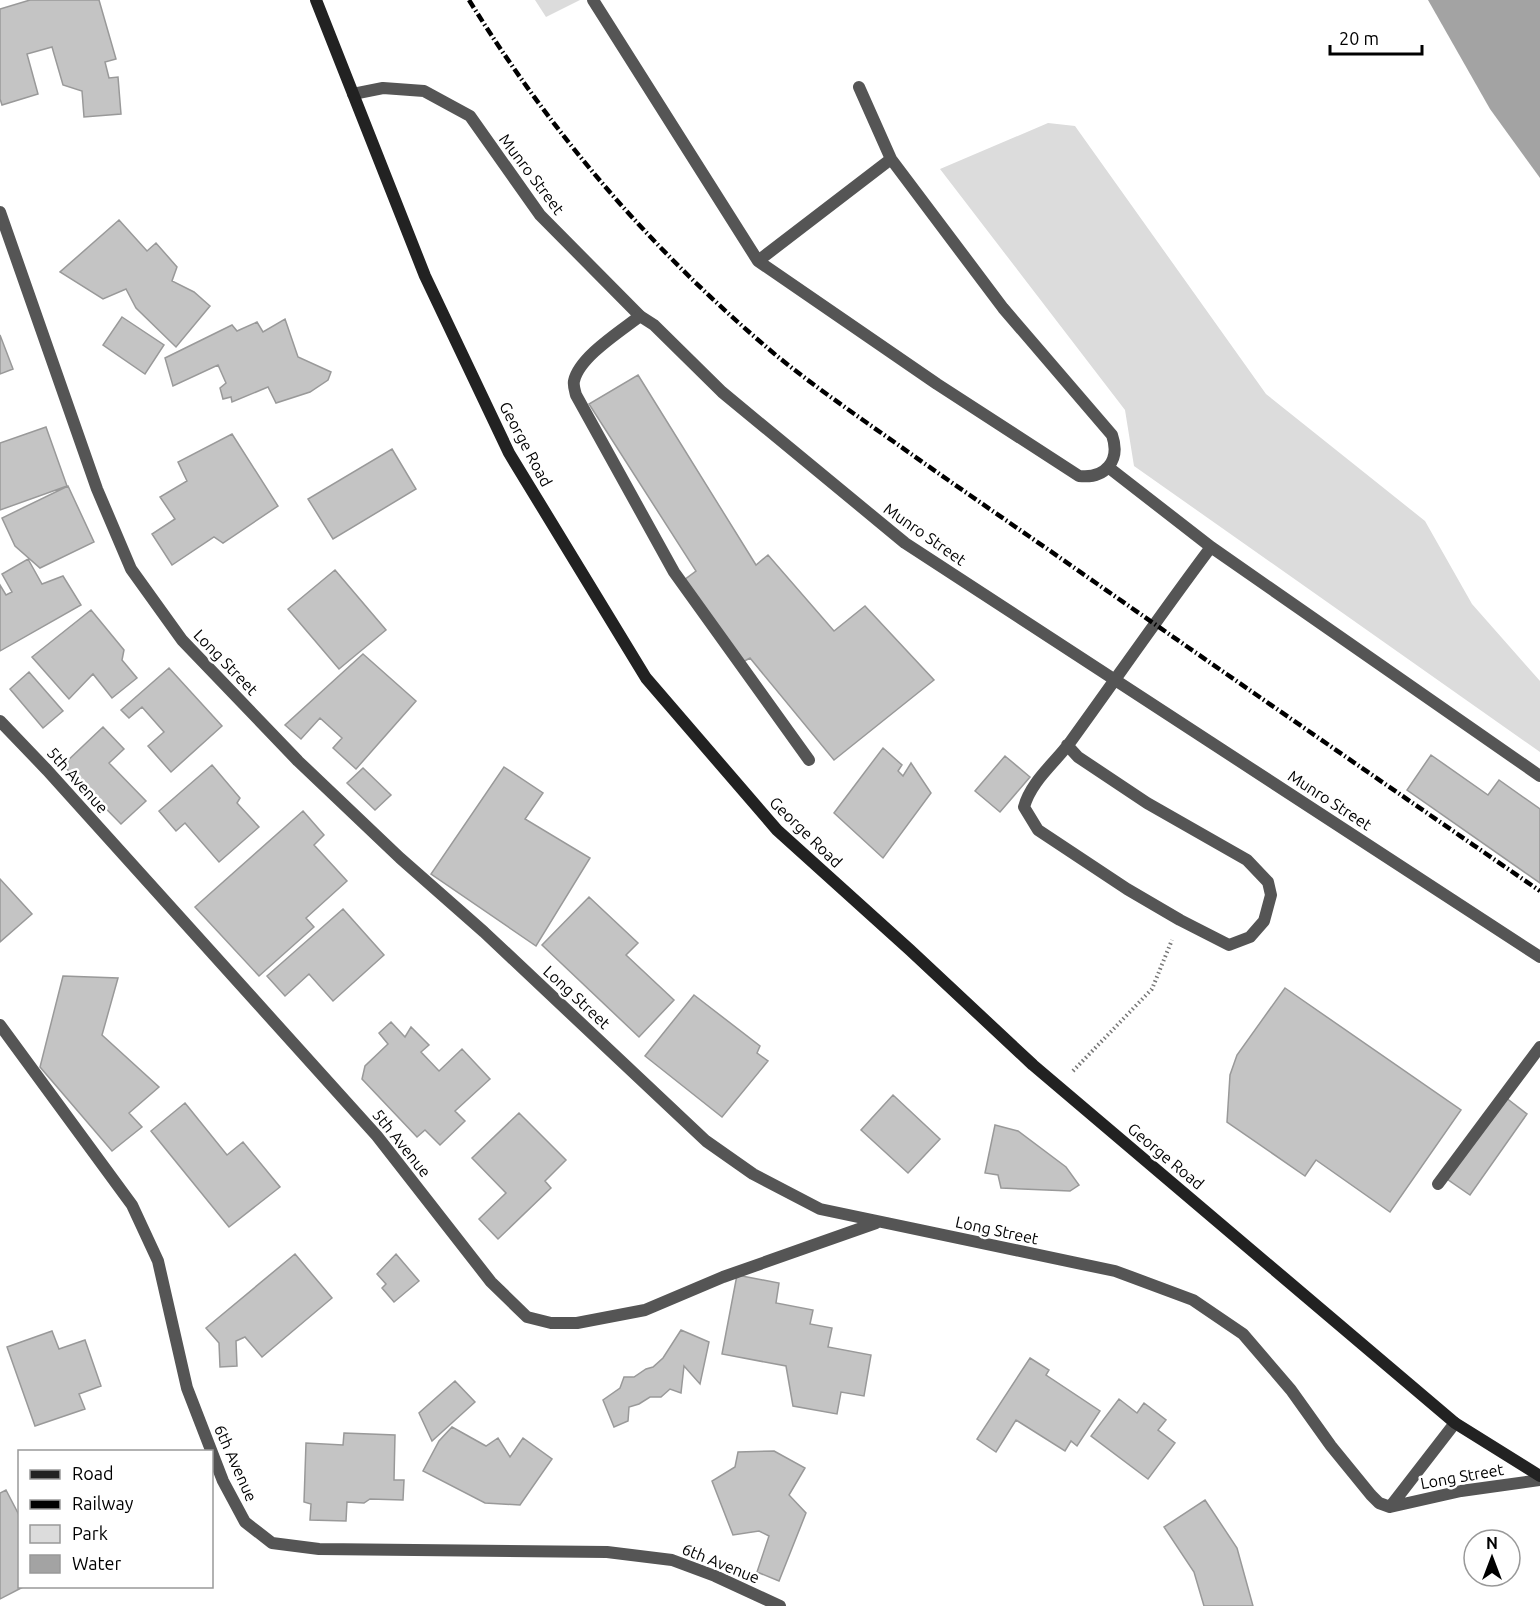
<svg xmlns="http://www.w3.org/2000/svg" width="1540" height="1606" font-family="Ubuntu,sans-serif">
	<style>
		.green { fill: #dcdcdc }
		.water { fill: #a3a3a3 }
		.building { fill: #c4c4c4; stroke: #999; stroke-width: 1.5 }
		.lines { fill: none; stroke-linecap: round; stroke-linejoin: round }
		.path { stroke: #777; stroke-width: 4; stroke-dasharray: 1.5 3; stroke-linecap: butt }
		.lane { stroke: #555; stroke-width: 12 }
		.street { stroke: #555; stroke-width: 12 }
		.secondary { stroke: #222; stroke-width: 12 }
		.rail { stroke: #000; stroke-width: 4.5; stroke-dasharray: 9 3 1.5 3; stroke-linecap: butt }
		.labels { text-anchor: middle; stroke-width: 5; stroke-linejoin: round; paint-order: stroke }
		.street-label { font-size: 16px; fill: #000; stroke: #fff }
	</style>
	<rect width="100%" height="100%" fill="#fff"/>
	<!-- green -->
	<path class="green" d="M535,0H580L546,17Z
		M1048,123L1075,126L1266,394L1425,521L1472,604L1540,681V752L1134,466L1125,410L940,169Z"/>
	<!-- water -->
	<path class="water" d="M1428,0H1540V178L1490,109Z"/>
	<!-- building -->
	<path class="building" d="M30,0H99L116,59L105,62L109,78L118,77L121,114L84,117L82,91L63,85L52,47L27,54L38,94L2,105L0,99V9Z
		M119,220L147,251L156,243L177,267L172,281L194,292L210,306L176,347L136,308L126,289L103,299L60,272Z
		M122,317L164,345L145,374L103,345Z
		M285,319L298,357L331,372L328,380L310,392L276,403L268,387L232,402L231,397L223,399L220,388L226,383L218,365L173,386L165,358L232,325L237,331L257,322L263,332Z
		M0,335L13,369L0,374Z
		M638,375L756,565L768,555L834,631L865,606L934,680L834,760L750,658L741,663L684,580L696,571L589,404Z
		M46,427L67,486L0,510V443Z
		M232,434L278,506L223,543L214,537L172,565L152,534L175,519L160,497L187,481L178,462Z
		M392,449L416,489L333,539L308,499Z
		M68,486L94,542L40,568L15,546L2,518Z
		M28,559L42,584L63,576L81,605L0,651V585L6,595L12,592L2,574Z
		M335,570L386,630L339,669L288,609Z
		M91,610L124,650L122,660L137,678L112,698L93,674L69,699L32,657Z
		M363,654L416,701L356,769L333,748L342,738L320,718L301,739L285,725Z
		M169,668L222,726L171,772L148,746L164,732L142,707L129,718L121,710Z
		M29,672L63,711L43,728L10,689Z
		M103,727L124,749L109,763L146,801L121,824L63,765Z
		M883,748L902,765L898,771L903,776L911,763L931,793L883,858L834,813Z
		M1431,755L1488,795L1499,780L1540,809V883L1407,790Z
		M1005,756L1030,777L1000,812L975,791Z
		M212,765L240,798L237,803L259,827L219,862L185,823L176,831L159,811Z
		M504,767L543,793L525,819L590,858L536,946L431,874Z
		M363,768L391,795L375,810L347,783Z
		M303,811L324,835L314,845L347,881L306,918L314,927L259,976L195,907Z
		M0,879L32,914L0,942Z
		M589,897L638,943L626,955L674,1000L639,1037L542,945Z
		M343,909L384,955L333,1001L309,974L285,996L267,976Z
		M63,976L118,978L102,1035L159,1087L129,1113L142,1127L112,1151L40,1067Z
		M1285,988L1461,1110L1390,1212L1316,1160L1305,1176L1227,1122L1230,1075L1237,1055Z
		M694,995L760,1046L757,1053L768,1061L722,1117L645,1056Z
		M391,1022L405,1037L411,1027L429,1045L421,1052L439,1071L462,1049L490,1079L455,1111L465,1121L440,1145L425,1130L417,1137L362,1079L365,1066L388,1044L379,1033Z
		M893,1095L940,1139L908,1173L861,1130Z
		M1505,1097L1527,1114L1470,1195L1447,1179Z
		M185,1103L227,1155L243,1142L280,1187L229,1227L151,1131Z
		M519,1113L566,1160L545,1181L551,1188L498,1239L479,1219L506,1193L472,1158Z
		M995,1125L1018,1131L1066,1167L1079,1185L1070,1191L1001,1188L998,1175L985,1173Z
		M295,1254L332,1298L262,1357L245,1337L236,1341L237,1366L220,1367L219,1343L206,1328Z
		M396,1254L419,1281L394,1302L382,1288L386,1284L377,1274Z
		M737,1275L779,1283L776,1303L813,1310L810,1324L832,1328L828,1347L871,1355L864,1396L841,1392L837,1414L793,1406L786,1366L722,1354Z
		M681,1330L709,1342L700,1384L684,1366L681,1393L670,1389L661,1397H650L639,1404L629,1407L628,1421L614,1427L603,1400L620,1388L624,1377H634L646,1369L653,1367L663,1358Z
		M52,1331L59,1349L85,1340L101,1386L79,1394L85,1409L35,1426L7,1347Z
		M1030,1358L1049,1370L1046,1375L1100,1411L1077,1446L1071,1441L1065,1451L1016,1420L996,1452L977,1439Z
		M455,1381L475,1402L432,1441L419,1413Z
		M1119,1399L1137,1413L1144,1403L1166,1420L1158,1430L1175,1443L1148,1479L1091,1436Z
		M452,1427L486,1446L498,1438L510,1457L523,1438L552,1459L520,1505L485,1503L423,1471L439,1441Z
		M344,1433L395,1435L394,1480H404L403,1500L370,1499L364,1503L347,1502L346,1521L310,1520L311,1504L304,1502L306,1443L343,1445Z
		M774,1451L805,1468L789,1495L806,1513L779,1581L757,1572L769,1536L759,1531L733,1535L712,1481L735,1467L738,1452Z
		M6,1490L20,1517V1586H25L0,1599V1493Z
		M1205,1500L1237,1548L1253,1606H1204L1194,1572L1164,1527Z"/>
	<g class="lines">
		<!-- path -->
		<path class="path" d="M1073,1071L1152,989L1172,940"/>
		<!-- lane -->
		<path class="lane" d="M593,0L758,261
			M859,87L891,159
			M353,94L383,88L424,91L470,116L540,215L640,316L654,325L722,392L905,543L1540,957
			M891,159L1003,308L1112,435C1121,461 1105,479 1079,476L937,384L758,261Z
			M1211,547L1540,776
			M1067,745L1078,757L1147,803L1247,860L1268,882L1271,895L1264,921L1250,937L1229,945L1180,920L1127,889L1038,830L1024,807C1031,781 1055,763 1071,741C1118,676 1163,611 1211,547L1108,467
			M1438,1184L1540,1047"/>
		<!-- street -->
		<path class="street" d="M0,212L97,489L131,569L182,640L298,761L400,858L484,932L706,1141L753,1174L820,1209L1115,1271L1193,1300L1243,1334L1291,1390L1331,1446L1371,1495L1379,1503L1390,1507L1461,1491L1540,1480
			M640,316C621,331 579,357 574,381C573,385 575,391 576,395L674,572L809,760
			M0,721L47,770L377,1136L491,1282L527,1317L551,1323H577L645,1310L723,1277L876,1223
			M0,1025L132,1205L158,1261L187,1388L223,1481L245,1522L272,1543L319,1549L607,1552L672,1560L715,1576L780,1606
			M1390,1507L1455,1423"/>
		<!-- secondary -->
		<path class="secondary" d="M316,0L425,276L509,453L646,678L777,830L910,950L1033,1065L1455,1423L1540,1476"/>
		<!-- rail -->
		<path class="rail" d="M469,0C554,137 653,252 777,356C815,387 856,415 897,444C956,486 1016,527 1076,569C1230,677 1385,784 1540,891"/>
	</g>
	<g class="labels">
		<!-- street labels -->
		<g class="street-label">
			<text transform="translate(532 174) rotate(53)" y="6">Munro Street</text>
			<text transform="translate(526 444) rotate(62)" y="6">George Road</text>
			<text transform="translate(925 534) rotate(35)" y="6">Munro Street</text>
			<text transform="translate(226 662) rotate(46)" y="6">Long Street</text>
			<text transform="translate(78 780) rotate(48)" y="6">5th Avenue</text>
			<text transform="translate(1330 800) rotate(33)" y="6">Munro Street</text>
			<text transform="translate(806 832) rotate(44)" y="6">George Road</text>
			<text transform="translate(577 997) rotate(43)" y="6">Long Street</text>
			<text transform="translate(402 1143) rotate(51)" y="6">5th Avenue</text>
			<text transform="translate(1166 1156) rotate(40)" y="6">George Road</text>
			<text transform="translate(997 1230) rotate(12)" y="6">Long Street</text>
			<text transform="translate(236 1463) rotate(66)" y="6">6th Avenue</text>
			<text transform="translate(1462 1476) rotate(-10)" y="6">Long Street</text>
			<text transform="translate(721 1563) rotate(22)" y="6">6th Avenue</text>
		</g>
	</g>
	<!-- legend -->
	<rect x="18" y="1450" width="195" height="138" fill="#ffffff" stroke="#999999" stroke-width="1.5"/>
	<rect x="30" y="1470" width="30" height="9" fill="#222222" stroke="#999999" stroke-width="1.5"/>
	<text x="72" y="1480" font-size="18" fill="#000000">Road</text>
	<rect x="30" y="1500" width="30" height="9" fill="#000000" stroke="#999999" stroke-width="1.5"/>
	<text x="72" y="1510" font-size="18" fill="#000000">Railway</text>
	<rect x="30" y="1525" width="30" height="18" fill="#dcdcdc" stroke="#999999" stroke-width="1.5"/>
	<text x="72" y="1540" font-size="18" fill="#000000">Park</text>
	<rect x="30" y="1555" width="30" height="18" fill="#a3a3a3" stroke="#999999" stroke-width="1.5"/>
	<text x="72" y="1570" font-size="18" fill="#000000">Water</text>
	<!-- north arrow -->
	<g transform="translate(1492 1558)"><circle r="28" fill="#ffffff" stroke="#999999" stroke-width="1.5"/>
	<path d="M0-4.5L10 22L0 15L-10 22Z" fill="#000000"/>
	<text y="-9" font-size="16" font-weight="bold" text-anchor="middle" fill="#000000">N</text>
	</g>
	<!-- scale -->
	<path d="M1330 45v9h92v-9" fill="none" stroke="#000000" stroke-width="3"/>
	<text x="1339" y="45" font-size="18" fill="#000000" stroke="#ffffff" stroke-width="4.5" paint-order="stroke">20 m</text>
</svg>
